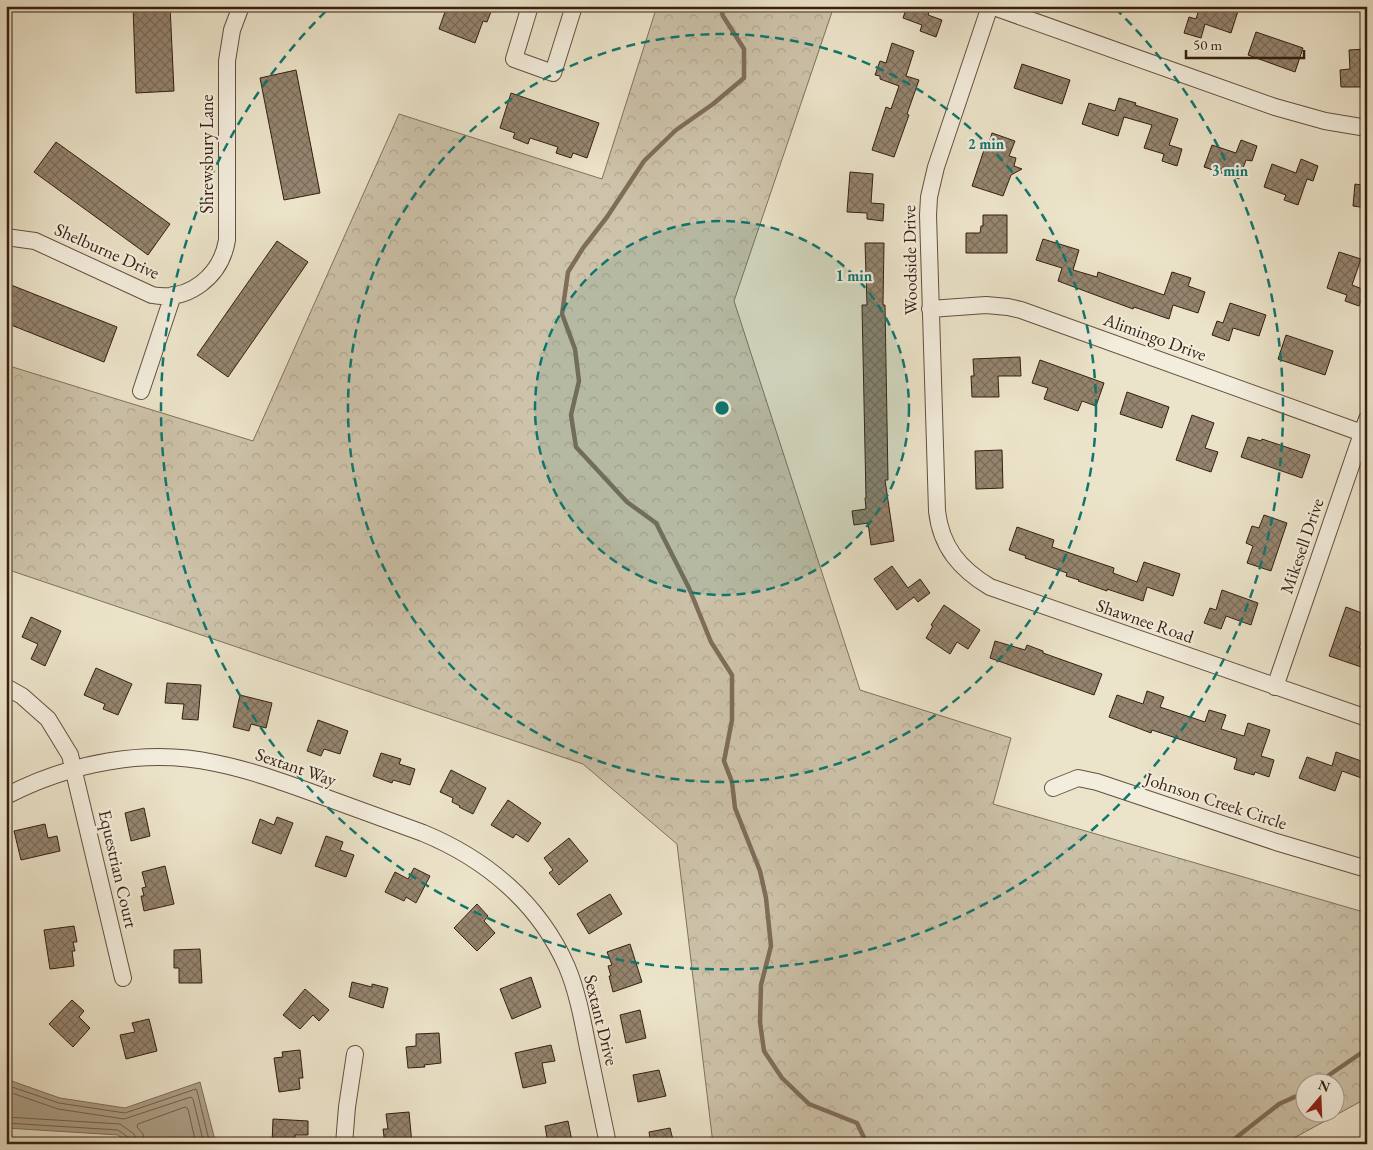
<svg xmlns="http://www.w3.org/2000/svg" width="1373" height="1150" font-family="'EB Garamond',serif">
	<style>
		.forest { fill: url(#forest-crowns); stroke: #82715c; fill-rule: evenodd }
		.water { fill: #aea18a; stroke: #7e6d59 }
		.lines { fill: none; stroke-linecap: round; stroke-linejoin: round }
		.shore { stroke: #72604c; stroke-width: 1 }
		.stream { stroke: #7e6d59; stroke-width: 4.5 }
		.building { fill: url(#building-cross-hatch); stroke: #361f0f }
		.minor-casing { stroke: #64503e; stroke-width: 18 }
		.minor { stroke: #f3eddd; stroke-width: 16 }
		.ring { fill: none; stroke: #0f766e; stroke-width: 2.5; stroke-dasharray: 9 6 }
		.labels { text-anchor: middle; stroke-width: 4.5; stroke-linejoin: round; paint-order: stroke }
		.street-label { font-size: 18px; fill: #361f0f; stroke: #f3eddd }
		.centre { fill: #0f766e; stroke: #f3eddd; stroke-width: 2.5 }
		.ring-label { font-size: 15px; text-anchor: middle; font-weight: bold; fill: #0f766e; stroke: #f3eddd; stroke-width: 4.5; stroke-linejoin: round; paint-order: stroke }
	</style>
	<defs>
		<pattern id="forest-crowns" width="20" height="18" patternUnits="userSpaceOnUse" patternTransform="scale(1.25)"><rect width="20" height="18" fill="#cdc3aa"/><path d="M2 6a3 3 0 1 1 6 0M12 15a3 3 0 1 1 6 0" fill="none" stroke="#b1a791"/></pattern>
		<pattern id="building-cross-hatch" width="8" height="8" patternUnits="userSpaceOnUse" patternTransform="scale(1.25)"><rect width="8" height="8" fill="#958570"/><path d="M0 0l8 8M0 8l8-8" fill="none" stroke="#7a6c5a"/></pattern>
	</defs>
	<rect width="100%" height="100%" fill="#ece4ca"/>
	<filter id="stains"><feTurbulence type="fractalNoise" baseFrequency=".004" numOctaves="4"/><feColorMatrix values="0 0 0 0 .2 0 0 0 0 .09 0 0 0 0 .02 0 0 0 .5 -.17"/></filter>
	<radialGradient id="worn" r=".72"><stop offset=".6" stop-color="#630" stop-opacity="0"/><stop offset="1" stop-color="#630" stop-opacity=".3"/></radialGradient>
	<!-- forest -->
	<path class="forest" d="M657,6H834L734,301L860,690L1011,738L993,804L1367,913V1098L1283,1144H713L677,844L583,764L6,569V365L253,441L399,114L602,179ZM1306,1082H1336V1112H1306Z"/>
	<!-- water -->
	<path class="water" d="M6,1079L60,1098L125,1108L200,1082L216,1144H128L118,1135L6,1128Z"/>
	<g class="lines">
		<!-- shore -->
		<path class="shore" d="M6,1085L59,1103L125,1113L196,1089L197,1091L210,1144
			M6,1091L58,1109L124,1119L191,1097L193,1099L204,1144
			M6,1117L120,1124L134,1134L137,1144
			M6,1123L118,1130L129,1138L131,1144
			M145,1144L143,1134L137,1127L138,1124L185,1107L188,1109L196,1144"/>
		<!-- stream -->
		<path class="stream" d="M720,6L723,16L744,49V78L713,104L676,130L644,161L607,217L583,248L568,272L562,314L575,349L579,381L571,415L576,447L627,502L656,523L689,588L711,642L732,675V720L724,761L732,782L735,808L760,871L766,898L771,946L761,985L760,1022L764,1051L782,1078L809,1104L857,1123L867,1144
			M1319,1082L1367,1049
			M1228,1144L1279,1104L1306,1092"/>
	</g>
	<!-- building -->
	<path class="building" d="M133,6H170L174,91L136,93Z
		M447,6H484L492,9L487,22L483,21L475,43L439,29Z
		M907,6H931L928,15L942,20L936,37L920,31L922,25L903,18Z
		M1200,6H1223L1238,11L1231,33L1205,24L1201,38L1184,33L1189,17L1196,19Z
		M1256,32L1303,48L1295,72L1248,55Z
		M892,43L914,51L906,76L919,80L907,114L909,115L894,157L872,150L886,107L891,109L899,86L880,79V76L875,75L880,61L886,63Z
		M1367,49V87H1341L1340,70L1350,69L1349,50Z
		M1022,64L1070,80L1062,104L1014,88Z
		M296,70L320,193L284,200L260,78Z
		M511,93L599,123L587,158L573,153L571,158L556,153L558,147L530,138L528,144L513,138L515,133L500,128Z
		M1119,98L1136,103L1135,105L1178,119L1169,145L1182,149L1177,166L1162,161L1164,154L1144,148L1152,125L1124,117L1118,136L1082,124L1089,103L1115,111Z
		M992,133L1015,141L1009,156L1016,158L1014,166L1022,169L1011,175L1003,196L972,186L984,150H987Z
		M1241,140L1257,146L1252,161L1246,160L1239,179L1204,167L1212,145L1236,153Z
		M56,142L170,224L148,255L34,172Z
		M1301,159L1318,166L1313,181L1307,179L1298,205L1284,200L1286,195L1264,187L1272,164L1296,173Z
		M850,172L873,174L871,203L884,204L883,221L867,219V213L847,212Z
		M1355,184L1367,186V208L1353,206Z
		M983,215H1007V253H966V233H980L981,226H983Z
		M1043,239L1079,250L1073,270L1097,277L1098,272L1164,295L1172,272L1191,278L1188,286L1205,292L1198,313L1173,305L1169,319L1134,307L1133,309L1058,281L1062,268L1036,260Z
		M277,241L308,262L228,377L197,355Z
		M865,243H884L883,305H885L888,480H885L894,541L871,545L868,523L854,525L852,511L866,509L865,498H866L862,305H867Z
		M1339,252L1361,259L1352,285L1365,290L1359,306L1345,301L1347,295L1327,288Z
		M6,283L117,327L104,362L6,323Z
		M1230,303L1266,315L1259,336L1233,328L1229,341L1212,335L1217,321L1223,323Z
		M1286,335L1333,351L1325,375L1278,359Z
		M1020,357L1021,376H998L999,397H972L971,376H974L973,359Z
		M1040,360L1104,383L1096,406L1082,401L1078,411L1044,399L1048,388L1032,383Z
		M1127,392L1169,407L1162,428L1120,414Z
		M1192,415L1214,423L1205,448L1218,452L1211,472L1176,460Z
		M1248,437L1261,441L1262,439L1310,455L1302,478L1241,457Z
		M1002,450L1003,488L976,489L975,451Z
		M1264,515L1287,523L1271,571L1247,563L1253,546L1246,543L1252,526L1259,528Z
		M1017,527L1054,540L1052,547L1114,568L1113,573L1137,582L1144,562L1180,574L1173,596L1147,587L1143,601L1107,589V591L1078,581L1079,580L1066,576L1067,573L1025,558L1026,556L1009,550Z
		M892,566L908,588L920,579L930,593L918,602L914,597L897,610L874,579Z
		M1222,590L1258,603L1251,625L1226,616L1221,629L1204,623L1210,608L1216,610Z
		M944,605L980,630L968,649L957,642L950,654L926,638L933,626L931,625Z
		M1346,607L1367,615V626L1359,648L1367,651V669L1329,656Z
		M31,617L61,631L45,666L31,659L38,644L22,637Z
		M995,641L1025,650L1027,645L1043,651V653L1102,674L1094,695L990,658Z
		M96,668L132,684L118,715L103,709L105,704L84,695Z
		M167,683L201,685L198,720L182,719L184,704L165,703Z
		M1147,691L1164,697L1160,707L1205,722L1209,710L1226,715L1221,729L1244,736L1248,723L1270,730L1261,756L1274,760L1269,777L1255,772L1254,775L1234,769L1237,759L1236,758L1152,730L1151,733L1109,717L1117,695L1143,704Z
		M240,695L272,703L266,728L251,724L249,731L233,727Z
		M318,720L348,731L340,754L324,749L321,756L307,751Z
		M1336,752L1367,763V780L1342,771L1335,791L1299,778L1307,757L1332,766Z
		M381,753L401,759L399,764L415,769L410,785L393,780L392,783L373,776Z
		M451,770L486,788L473,814L459,807L460,806L452,802L453,798L440,792Z
		M508,800L541,823L528,842L516,834L513,838L491,825Z
		M144,808L150,836L131,841L125,813Z
		M277,817L293,823L281,854L252,843L260,819L274,825Z
		M45,824L48,838L57,836L60,851L21,860L14,831Z
		M326,836L343,842L340,850L354,855L346,877L315,866Z
		M569,838L588,861L559,885L549,873L553,870L544,858Z
		M165,866L174,904L144,911L141,896H144L142,888L146,887L142,872Z
		M414,868L430,876L416,903L406,897L404,901L385,892L395,872L408,879Z
		M610,894L622,914L589,934L577,914Z
		M477,904L488,916L484,921L495,933L477,951L454,928Z
		M74,926L77,942H73L75,951H72L74,966L50,969L44,930Z
		M630,944L642,982L613,992L609,976H611L608,966L612,965L607,952Z
		M200,949L202,983H179V968H174V950Z
		M531,977L541,1007L512,1019L500,989Z
		M352,982L372,987V984L388,988L383,1008L349,997Z
		M305,989L329,1010L319,1021L313,1015L300,1029L283,1015Z
		M72,1000L84,1011L79,1017L90,1028L73,1047L49,1024Z
		M640,1010L646,1038L626,1043L620,1015Z
		M149,1019L157,1051L126,1059L120,1035L135,1032L132,1023Z
		M439,1033L441,1063L424,1065L425,1067L408,1068L406,1047L416,1046V1034Z
		M551,1045L555,1061L542,1063L546,1083L523,1088L515,1053Z
		M300,1050L303,1078H299L300,1089L279,1092L274,1058L283,1057L282,1052Z
		M659,1070L666,1096L638,1102L633,1075Z
		M409,1112L412,1144H385L383,1129H388L386,1114Z
		M273,1119L308,1121V1135H295V1144H272Z
		M568,1121L572,1141H568L569,1144H548L545,1126Z
		M670,1128L674,1144H651L649,1132Z"/>
	<g class="lines">
		<!-- minor casing -->
		<g class="minor-casing">
			<path id="minor" d="M530,6L514,59L553,73L574,6
				M990,6L936,167L929,197L928,215L937,511C941,547 960,569 990,587L1367,718
				M991,6L1275,107L1325,121L1367,128
				M6,237L35,241L152,295C189,302 221,276 227,240V61L232,30L241,6
				M930,309L986,305L1008,307L1021,310L1362,433
				M141,391L173,295
				M6,687L22,696L48,719L70,755L123,978
				M1275,687L1367,419
				M1053,788L1078,778L1097,782L1276,842L1367,869
				M6,796C69,763 146,748 215,763C250,770 283,782 316,794C352,807 388,820 423,833C486,859 539,903 567,967C577,991 582,1017 587,1043C594,1077 601,1110 608,1144
				M344,1144L347,1107L355,1054"/>
		</g>
		<!-- minor -->
		<use href="#minor" class="minor"/>
	</g>
	<!-- distance rings -->
	<circle cx="722" cy="408" r="187" fill="#0f766e" fill-opacity=".12"/>
	<g class="ring">
		<circle cx="722" cy="408" r="187"/>
		<circle cx="722" cy="408" r="374"/>
		<path d="M1115 8A561 561 0 1 1 329 8"/>
	</g>
	<g class="labels">
		<!-- street labels -->
		<g class="street-label">
			<text transform="translate(207 154) rotate(-90)" y="6">Shrewsbury Lane</text>
			<text transform="translate(107 251) rotate(24)" y="6">Shelburne Drive</text>
			<text transform="translate(910 260) rotate(-91)" y="6">Woodside Drive</text>
			<text transform="translate(1155 337) rotate(20)" y="6">Alimingo Drive</text>
			<text transform="translate(1302 546) rotate(-71)" y="6">Mikesell Drive</text>
			<text transform="translate(1145 621) rotate(19)" y="6">Shawnee Road</text>
			<text transform="translate(296 767) rotate(19)" y="6">Sextant Way</text>
			<text transform="translate(1216 801) rotate(18)" y="6">Johnson Creek Circle</text>
			<text transform="translate(118 869) rotate(77)" y="6">Equestrian Court</text>
			<text transform="translate(601 1020) rotate(76)" y="6">Sextant Drive</text>
		</g>
	</g>
	<circle cx="722" cy="408" r="8" class="centre"/>
	<g class="ring-label">
		<text x="986" y="149">2 min</text>
		<text x="1230" y="176">3 min</text>
		<text x="854" y="281">1 min</text>
	</g>
	<!-- margin -->
	<rect width="1373" height="1150" fill="none" stroke="#ece4ca" stroke-width="25"/>
	<rect x="8" y="8" width="1358" height="1135" fill="none" stroke="#361f0f" stroke-width="2.5"/>
	<rect x="12" y="12" width="1348" height="1125" fill="none" stroke="#361f0f"/>
	<!-- north arrow -->
	<g transform="translate(1320 1098) rotate(19)"><circle r="24" fill="#f3eddd" stroke="#a79b8b"/>
	<path d="M0-4L9 19L0 12L-9 19Z" fill="#8f2418"/>
	<text y="-8" font-size="14" font-weight="bold" text-anchor="middle" fill="#361f0f">N</text>
	</g>
	<!-- scale -->
	<path d="M1186 50v8h118v-8" fill="none" stroke="#361f0f" stroke-width="2.5"/>
	<text x="1193" y="50" font-size="15" fill="#361f0f" stroke="#f3eddd" stroke-width="4" paint-order="stroke">50 m</text>
	<rect width="100%" height="100%" filter="url(#stains)"/>
	<rect width="100%" height="100%" fill="url(#worn)"/>
</svg>
